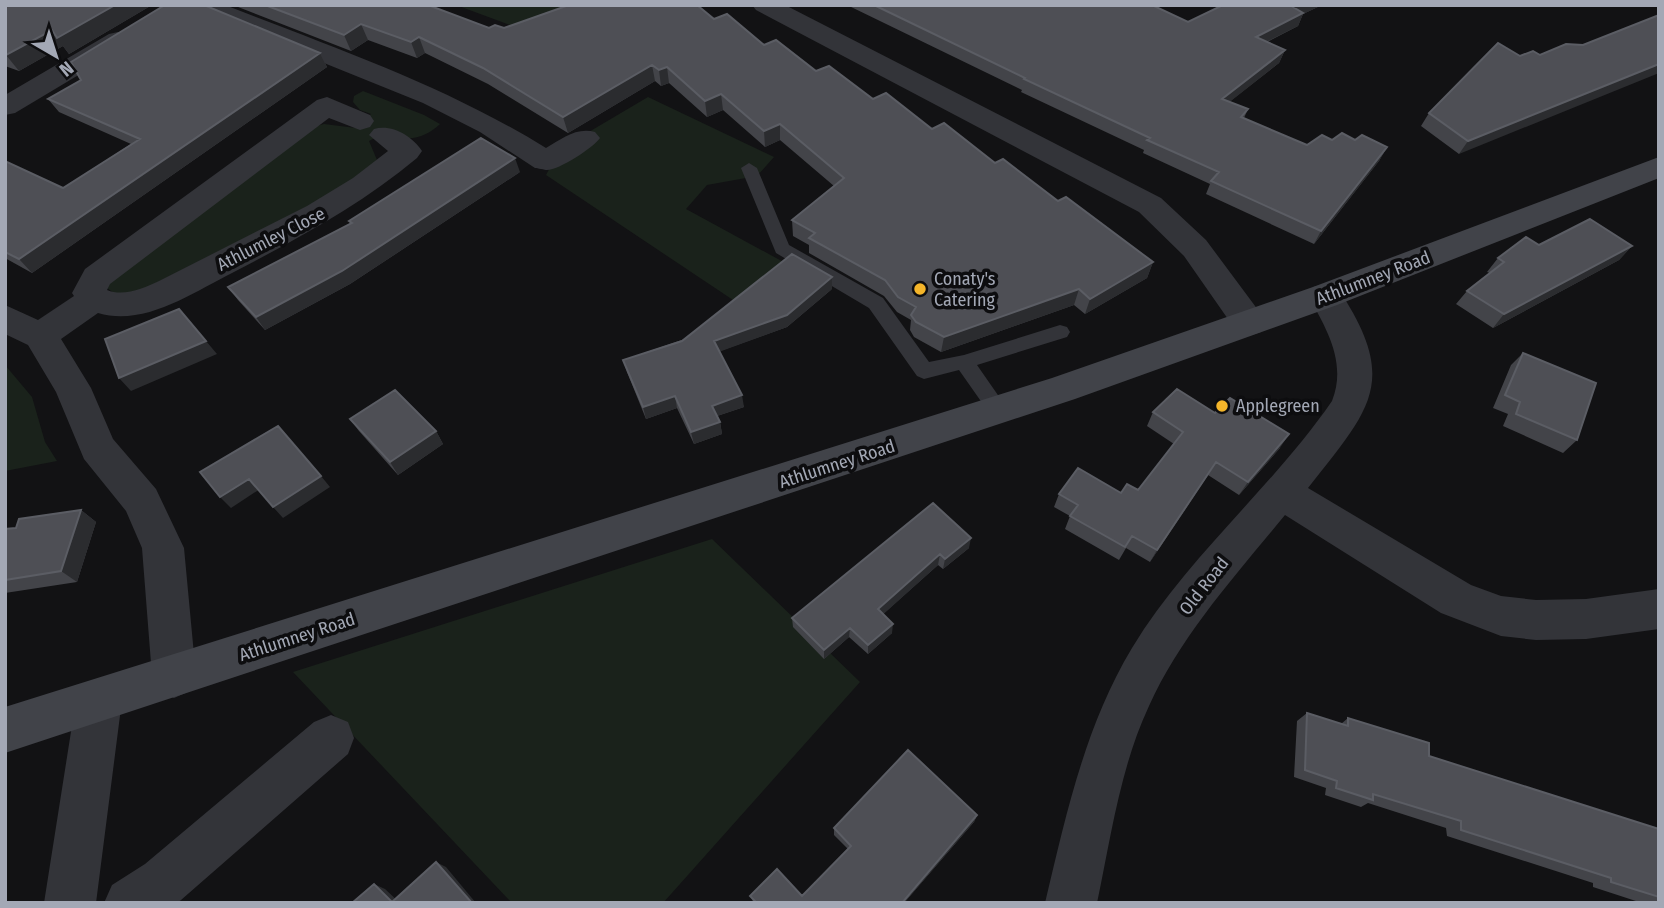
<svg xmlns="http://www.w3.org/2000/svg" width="1664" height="908" font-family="'Fira Sans Condensed',sans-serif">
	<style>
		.green { fill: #1a221b }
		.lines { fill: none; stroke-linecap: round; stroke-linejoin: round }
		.lane { fill: #333439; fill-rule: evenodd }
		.street { fill: #333439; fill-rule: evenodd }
		.secondary { fill: #414349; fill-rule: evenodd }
		.wall { fill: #434449 }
		.shaded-wall { fill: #2b2c2f }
		.building { fill: #4e4f55; stroke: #5b5d64; stroke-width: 2 }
		.poi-dot { fill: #f4b52a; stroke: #0d0d0f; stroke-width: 2.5 }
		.labels { text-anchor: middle; stroke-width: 7; stroke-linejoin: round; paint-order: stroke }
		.street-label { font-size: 18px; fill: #a3a8b5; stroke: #0d0d0f }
		.poi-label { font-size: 18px; fill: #a3a8b5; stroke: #0d0d0f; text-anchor: start }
	</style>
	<rect width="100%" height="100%" fill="#121214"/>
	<!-- green -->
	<path class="green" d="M456,5H607L539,27L510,25Z
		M363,91L424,115L440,124C426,138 404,144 388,131L369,141L377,160L356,182L146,288L118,296L107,288V282L313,127L324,124L356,128L371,114L360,110L353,102L354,96Z
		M648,97L774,157L757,176L707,185L686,209L789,265L739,304L546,175L560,149Z
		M5,365L32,397L45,442L57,461L5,471Z
		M712,539L860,682L663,903H512L293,672Z"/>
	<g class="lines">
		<!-- lane -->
		<path class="lane" d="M749,163L757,168L789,245L883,298L929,362L964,355L1060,325L1067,327L1070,332L1067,337L977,365L1009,411L1006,417L999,419L992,417L959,370L924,379L917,376L869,308L776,253L741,168Z"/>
		<!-- street -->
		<path class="street" d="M189,5H225C335,48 446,86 546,148C562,139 576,127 595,132L600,138C593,148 559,170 547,170C545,170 537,168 535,168L480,132L423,103L193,10Z
			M752,5H785L1161,198L1206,240L1261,314L1266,323L1261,332L1249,336L1237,332L1184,256L1139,212L756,10Z
			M118,32L127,34L131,40L127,46L15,113L5,115V95L109,34Z
			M327,97L370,115L374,121L370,127L360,130L329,118L110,284L107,290C124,297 144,288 159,281L307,206L353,178L388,151L369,135L374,129C392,124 412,136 422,151L417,158C361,205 297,239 232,273C192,293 144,327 98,313L61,339L91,388L113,439L156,489L184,548L196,676L190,691L174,698L158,691L152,676L142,548L126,511L84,459L56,392L28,345L5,334V305L38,320L74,296L72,293L85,269L317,100Z
			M1325,284L1337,287C1401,382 1370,409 1308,488L1471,585L1501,596L1536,600L1586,599L1659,589V629L1586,639L1536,640L1501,636L1441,613L1285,515C1236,575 1181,635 1149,706C1120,768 1111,837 1097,903H1045C1066,815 1085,726 1132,648C1187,557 1272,488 1332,401C1347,363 1327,329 1308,296L1313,287Z
			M99,678L115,684L122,700L96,903H44L76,700L83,684Z
			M331,715L348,722L354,738L348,754L181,900L177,903H104L112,885L145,864L314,722Z"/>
		<!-- secondary -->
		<path class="secondary" d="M1659,157V178L1337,305L1075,399L5,753V707L1052,378L1313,287Z"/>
	</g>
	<!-- wall -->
	<path class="wall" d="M5,5H152L69,54L63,46L19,71L5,66Z
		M233,5H428L489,28H504L714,19L932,129L995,163L1058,201L1153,262L1147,278L1085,314L1074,305L941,352L914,337L910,330L911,320L897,312L884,296L809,253V245L793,236L792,220L834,186L780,140L765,147L723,110L707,117L669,83L661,86L655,81L568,133L488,84L425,53L417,58L368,40L351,51Z
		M847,5H1152L1188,22L1223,5H1322L1303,14L1298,26L1267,42L1285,50L1279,63L1229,102L1248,109L1244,118L1307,145L1332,140H1355L1387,147L1379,161L1314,244L1206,194L1210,184L1143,153L1144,150L1021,92L1022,90Z
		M1583,45L1459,154L1421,126L1429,113L1520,56L1540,55Z
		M320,53L327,67L32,273L5,258V161L63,188L131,144L59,112L48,99L81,80Z
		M520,172L350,284L265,330L238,300L228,287L350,224L349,221Z
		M1539,245L1632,246L1619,260L1493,328L1456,304L1467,291L1490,273L1487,272L1498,258Z
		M832,289L787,327L720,351L744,407L717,416L720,422L722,434L694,444L677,408L646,419L627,372L623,360Z
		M1523,353L1577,440L1563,453L1503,426L1508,414L1493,408L1511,365Z
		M1153,412L1215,413L1280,448L1239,495L1208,475L1150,562L1126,548L1119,560L1065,529L1070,516L1054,507L1059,494L1121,493L1138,490L1174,444L1147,426Z
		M350,419L436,431L443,444L398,475L359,431Z
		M933,503L969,548L943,569L938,565L883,614L892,633L868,654L849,637L824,659L793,627L792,618Z
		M81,510L96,522L77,582L5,593V529L16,528Z
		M1307,713L1341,724L1348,718L1429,756L1659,829V903H1642L1593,887V883L1447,836L1446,828L1368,803L1361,807L1325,795L1326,788L1294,777L1297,721Z
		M977,815L974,822L904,903H754L750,896H802L848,849L834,835V828Z"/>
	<!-- shaded-wall -->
	<path class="shaded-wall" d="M115,5H152L69,54L63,46L19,71L6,55L52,30Z
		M1298,5H1322L1303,14L1298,26L1250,50L1256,37L1293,7Z
		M361,24L368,40L351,51L344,35Z
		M419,37L425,53L417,58L411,42Z
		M1285,50L1279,63L1217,112L1222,99Z
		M320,53L327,67L32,273L19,259Z
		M1659,64V73L1459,154L1468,141Z
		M652,65L655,81L568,133L563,117Z
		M667,67L669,83L661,86L659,70Z
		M721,94L723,110L707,117L705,101Z
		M780,124V140L765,147L764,131Z
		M1387,147L1379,161L1314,244L1321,231Z
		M515,158L520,172L350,284L265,330L256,317Z
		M1632,246L1619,260L1493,328L1504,314Z
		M1153,262L1147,278L1085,314L1090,299Z
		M832,277V289L787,327L716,353L714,341Z
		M1079,289L1074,305L941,352L944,337Z
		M206,341L217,354L131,391L119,378Z
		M742,395L744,407L714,417L712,406Z
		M675,396L677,408L646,419L643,407Z
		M720,422L722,434L694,444L691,432Z
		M436,431L443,444L398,475L390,462Z
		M1289,434L1280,448L1239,495L1248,482Z
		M1216,462L1208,475L1150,562L1157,550Z
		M321,476L330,487L283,518L273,507Z
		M249,479L260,489L231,508L220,497Z
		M81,510L96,522L77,582L61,571Z
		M971,538L969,548L943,569L945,559Z
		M940,554L938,565L878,619V609Z
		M893,624L892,633L868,654V645Z
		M850,628L849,637L824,659V650Z
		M977,815L974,822L904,903H902Z
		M436,862L446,867L476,903H472Z
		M374,884L385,889L400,903L392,902Z"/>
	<!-- building -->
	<path class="building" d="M5,5H115L57,38L52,30L6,55H5Z
		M165,5H204L320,53L19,259L5,252V161L63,188L140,139L48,99L81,80L71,62Z
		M265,5H428L489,28L495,25L504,28L569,5H697L714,19L727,14L764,45L776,40L816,71L829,66L873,99L886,93L932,129L944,123L995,163L1003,159L1058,201L1066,197L1153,262L1090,299L1079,289L944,337L916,322L911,315L916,307L898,297L885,280L809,238L815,233L792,220L844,178L780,124L764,131L721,94L705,101L667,67L659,70L652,65L563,117L483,68L419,37L411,42L361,24L344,35Z
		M874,5H1152L1188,22L1223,5H1298L1293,7L1303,13L1256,37L1285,50L1222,99L1248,109L1241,117L1307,145L1322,135L1332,140L1342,133L1355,140L1362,135L1387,147L1321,231L1211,181L1219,172L1147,140L1150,138L1024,79L1025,78Z
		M1659,15V64L1468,141L1429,113L1498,43L1520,56L1533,51L1540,55L1566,44L1583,45Z
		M481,138L515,158L342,271L256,317L228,287L352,223L349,221Z
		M1590,219L1632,246L1504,314L1467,291L1504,262L1498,258L1526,237L1539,245Z
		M792,254L832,277L787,315L714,341L742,395L712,406L720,422L691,432L675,396L643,407L623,360L682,341Z
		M179,309L206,341L119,378L105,339Z
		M1523,353L1596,383L1577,440L1516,414L1520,402L1505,395Z
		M1177,389L1215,413L1230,398L1289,434L1248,482L1216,462L1157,550L1132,536L1125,547L1070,516L1078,505L1059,494L1078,468L1121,493L1127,484L1138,490L1183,432L1153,412Z
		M395,390L436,431L390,462L350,419Z
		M278,426L321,476L273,507L249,479L220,497L200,472Z
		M933,503L971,538L945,559L940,554L878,609L893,624L868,645L850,628L824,650L792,618Z
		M81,510L61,571L5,580V529L16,528L19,519Z
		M1307,713L1348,726V718L1429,743V756L1659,829V897L1611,882V878L1461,830V821L1373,794V800L1336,788L1337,781L1305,770Z
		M908,750L977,815L902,903H757L750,896L777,869L802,896L851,846L834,828Z
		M436,862L472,903H352L374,884L392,902Z"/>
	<!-- markers -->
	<g class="poi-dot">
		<circle cx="920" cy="289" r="7"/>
		<circle cx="1222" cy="406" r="7"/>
	</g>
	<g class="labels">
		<!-- street labels -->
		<g class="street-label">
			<text transform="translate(271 239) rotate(-27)" y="6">Athlumley Close</text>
			<text transform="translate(1373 278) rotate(-21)" y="6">Athlumney Road</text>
			<text transform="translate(837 464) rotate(-18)" y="6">Athlumney Road</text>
			<text transform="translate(1204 586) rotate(-52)" y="6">Old Road</text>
			<text transform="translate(297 637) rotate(-18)" y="6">Athlumney Road</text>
		</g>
		<!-- poi labels -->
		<g class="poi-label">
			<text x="934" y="285">Conaty's<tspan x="934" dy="21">Catering</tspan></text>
			<text x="1236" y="412">Applegreen</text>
		</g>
	</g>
	<!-- border -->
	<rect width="1664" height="908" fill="none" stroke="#a3a8b5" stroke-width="14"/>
	<!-- north arrow -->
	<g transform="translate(56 56) rotate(141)" stroke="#0d0d0f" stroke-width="5" paint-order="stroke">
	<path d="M0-5L12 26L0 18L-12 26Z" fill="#a3a8b5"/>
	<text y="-10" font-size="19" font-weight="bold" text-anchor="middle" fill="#a3a8b5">N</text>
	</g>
</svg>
